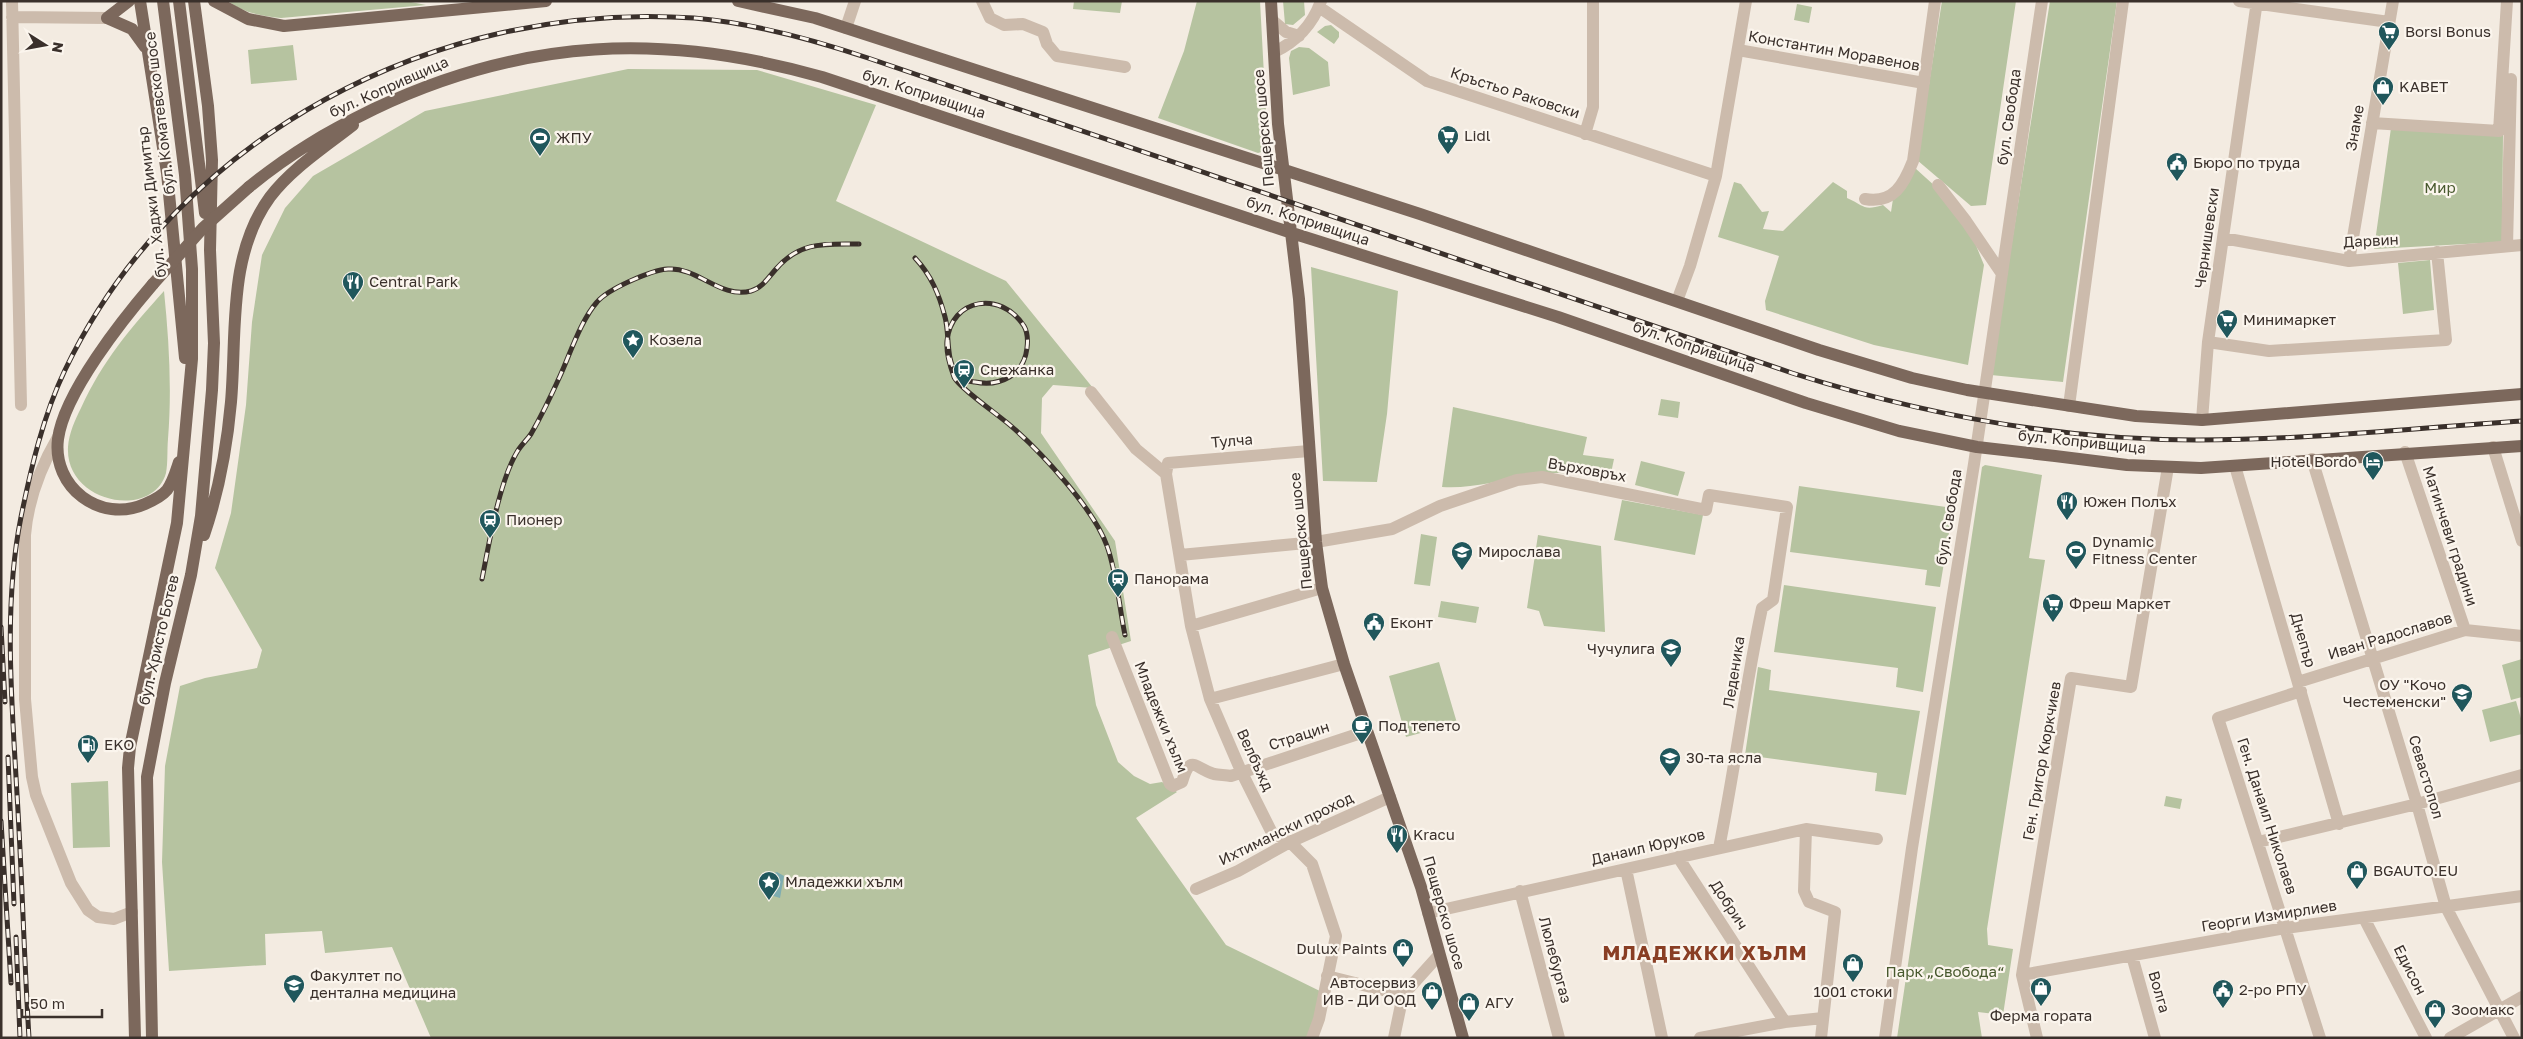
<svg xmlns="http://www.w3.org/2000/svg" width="2523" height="1039" font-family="'Golos Text',sans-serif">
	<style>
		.green { fill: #b6c3a0 }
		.water { fill: #7fadb1 }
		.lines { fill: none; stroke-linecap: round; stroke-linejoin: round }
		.minor { stroke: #ccbbac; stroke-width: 12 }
		.major { stroke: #7c685c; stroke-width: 12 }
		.rail-casing { stroke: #3a302b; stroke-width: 5 }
		.rail { stroke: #fbf5ed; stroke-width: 3; stroke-dasharray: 9; stroke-linecap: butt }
		.major-bridge { stroke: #7c685c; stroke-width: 12 }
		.labels { text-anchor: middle; stroke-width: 4.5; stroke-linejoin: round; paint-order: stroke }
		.poi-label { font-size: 15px; fill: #3a302b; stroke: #fbf5ed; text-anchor: start }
		.street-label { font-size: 15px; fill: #3a302b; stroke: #fbf5ed }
		.park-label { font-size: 15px; fill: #48592e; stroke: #fbf5ed }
		.district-label { font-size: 20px; font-weight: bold; letter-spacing: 1px; fill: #893e24; stroke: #fbf5ed }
	</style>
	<rect width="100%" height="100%" fill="#f3ebe1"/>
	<!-- green -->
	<path class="green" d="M228,1H406L426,5L281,18C261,16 244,13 228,1Z
		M1074,1H1122L1120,13L1073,9Z
		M1197,1H1260L1268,150L1258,153L1158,118L1184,51Z
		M1283,1H1304L1305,15L1293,25L1285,24Z
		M1942,1H2016L1986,205L1971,206L1917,160Z
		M2050,1H2117L2063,382L1991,375Z
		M1797,4L1812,7L1809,23L1794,20Z
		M1331,25L1339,32V37L1334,44L1317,32L1325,26Z
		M293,45L297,80L251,84L248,50Z
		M1299,47L1309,48L1328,62L1330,86L1293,95L1289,58L1291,51Z
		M628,69L757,70L876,105L836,201L1006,281L1093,388L1053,385L1042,398L1041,433L1115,541L1131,641L1088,655L1096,705L1118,762L1134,776L1150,784L1162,782L1177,792L1136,818L1226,945L1328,995L1316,1038H431L392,947L325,953L322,931L265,934L266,965L169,971L162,862L165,766L180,686L205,678L257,668L262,650L215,568L231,513L246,405L252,322L262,255L285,208L313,176L425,111Z
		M2391,128L2503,135L2502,242L2374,249Z
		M1915,168L1936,187L1973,238L1984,265L1968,365L1874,345L1766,310L1765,301L1779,256L1718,237L1734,182L1741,184L1762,212L1769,211L1763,229L1783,231L1833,182L1847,191V198C1865,206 1863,211 1883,205L1891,212L1893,199Z
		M2430,260L2434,310L2403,314L2398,263Z
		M1311,267L1398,291L1387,414L1377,482L1323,481Z
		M164,291C169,340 172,389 168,439C167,450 168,463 166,473C153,520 65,504 68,447C69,433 75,420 81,408C103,360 130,329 164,291Z
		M1661,399L1680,402L1678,418L1658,415Z
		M1453,407L1587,437L1583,455L1614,459L1610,478C1584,474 1560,471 1533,475C1502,479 1475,489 1442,487Z
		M1641,461L1685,472L1678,496L1635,485Z
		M1985,465L2042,475L2029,558L2045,560L1987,929L1988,945L2013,949L2003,1015L1978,1012L1982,1038H1897L1979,488L1982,467Z
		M1799,486L1953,508L1940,587L1925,585L1927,570L1790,552Z
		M1622,500L1703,515L1695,555L1614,540Z
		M1421,534L1437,537L1430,586L1414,584Z
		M1538,535L1601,546L1605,632L1544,626L1539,611L1527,608Z
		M1784,585L1936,607L1923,692L1896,687L1898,668L1774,652Z
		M1441,601L1479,607L1476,623L1438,617Z
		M2522,659V697L2511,700L2502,665Z
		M1439,662L1457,723L1406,737L1389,676Z
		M1758,667L1771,670L1769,690L1920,711L1906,795L1875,791L1877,773L1745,755Z
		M2516,701L2522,722V734L2490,742L2482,710Z
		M108,781L110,847L73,848L71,783Z
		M2166,796L2182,799L2180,809L2164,806Z"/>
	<!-- water -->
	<path class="water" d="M777,872L784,876L780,898L767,894L769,875Z"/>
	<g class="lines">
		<!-- minor -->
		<path class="minor" d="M12,1L21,405
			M982,1L990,18L1004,25L1023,24L1043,32L1047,44L1057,56L1125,67
			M2239,1L2389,22
			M1319,7L1427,81L1716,176
			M12,17L107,18
			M1272,20L1286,32L1299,36
			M846,28L855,1
			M1738,50L1924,83
			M1274,52C1296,42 1313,24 1321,1
			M2372,123L2499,131L2507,1
			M1585,134L1593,107V1
			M1938,185L1966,221L2002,274
			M1865,199C1894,204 1904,184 1913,161L1935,1
			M2223,238L2349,261L2522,245
			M2507,246L2511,79
			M2349,261L2393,1
			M1677,301L1690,266L1716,176L1746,1
			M2208,342L2269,351L2446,340L2437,252
			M1091,392L1136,449L1166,474
			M2069,406L2123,1
			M2202,420L2208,342L2257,1
			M58,437C40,468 28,499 25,535V699L32,777L36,795L71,883L88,910L98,917L114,919L132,912
			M2493,447L2522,541
			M1309,451L1168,463L1166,474L1191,626L1210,699L1241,771L1272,833L1290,842L1312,864L1336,936L1319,1019L1312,1038
			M2405,452L2465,630
			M2312,459L2417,804L2446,907L2514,1038
			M2235,466L2339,824
			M1180,555L1316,542L1392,529L1440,506L1517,480L1542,477L1706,510L1709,495L1787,507L1773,600L1762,608C1745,687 1735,768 1719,848
			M1191,626L1322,588
			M1112,637L1170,784L1173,786L1182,782C1191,753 1194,768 1214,774C1219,775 1226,775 1231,776L1367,731
			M2298,682L2465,630L2522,636
			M2301,691L2218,718L2320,1038
			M1210,699L1344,664
			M1806,829L1804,891L1809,902L1835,912L1821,1038
			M2258,842L2417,804L2522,775
			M1678,857L1785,1022
			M1626,869L1662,1038
			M1196,889L1238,871L1290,842L1390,797
			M1520,891L1559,1038
			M1428,913L1806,829L1877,839
			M2364,918L2426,1038
			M2132,956L2155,1038
			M2022,975L2285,928L2522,896
			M1327,976L1403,995
			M1394,1038L1403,995L1439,955
			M1700,1038L1785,1022L1823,1018
			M1885,1038L1912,848L1974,464L2042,1
			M2037,1038L2022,975L2071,678L2131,687L2168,467
			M2450,1038L2522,997"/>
		<!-- major -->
		<path class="major" d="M140,1L167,173L185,358
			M179,1L205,213
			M214,1L248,19L284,26L546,1
			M738,1L815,18L1420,214L1819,350L1912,378L1967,390L2136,416L2202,420L2522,394
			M1271,1L1278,124L1299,299L1316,542L1322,588L1344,664L1421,887L1463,1038
			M107,18L132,29L145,47
			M107,18L129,1
			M249,187C291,153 325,133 374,109C523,38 664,32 822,77L1292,233L1558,317L1806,403L1899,431L1977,447L2055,456L2127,465L2201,468L2522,446
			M153,284C123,319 64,393 58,439C52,487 100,524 145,504C152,501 162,496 167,490C173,482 176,471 179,462
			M204,535C219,491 227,447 231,402C237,333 227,256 270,197C291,169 325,147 353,125
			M135,1038L128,768L130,747L177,523L192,359V269L185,175L163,1
			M152,1038L147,777L165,683L191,575L201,516L212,390L214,343L210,250L212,160L208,106L194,1"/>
		<!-- rail casing -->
		<g class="rail-casing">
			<path id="rail" d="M915,258C931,275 939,294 945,317C950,335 945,361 958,375C963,381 968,381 975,382C1000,387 1024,375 1027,348C1028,340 1028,333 1024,326C1001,290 951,298 947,341C946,352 950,366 954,377C957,386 1001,417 1011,426C1041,452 1094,509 1107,546C1117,574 1119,606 1125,635
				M482,579C489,544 499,482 517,452C521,445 527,440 531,434C542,415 551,396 560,376C570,354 581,320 597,302C608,289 651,270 668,269C698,267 720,299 751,291C762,288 768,278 776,269C800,241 825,244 859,244
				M1,627L5,702
				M8,757L14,904
				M1,821L11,983
				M16,937L20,1038
				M29,1038C24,956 22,875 17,794C12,703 3,607 21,517C31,468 43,416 65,370C177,136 437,0 694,18C753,23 811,39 868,58L1792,373C1924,415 2059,440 2197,440C2306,440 2414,428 2522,421"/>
		</g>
		<!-- rail -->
		<use href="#rail" class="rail"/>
		<!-- major-bridge -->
		<path class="major-bridge" d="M153,284L203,228L249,187"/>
	</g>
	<!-- icons -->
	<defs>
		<g id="supermarket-pin" transform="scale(1.125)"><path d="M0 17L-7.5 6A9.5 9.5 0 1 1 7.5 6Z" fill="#20575c" stroke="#fbf5ed"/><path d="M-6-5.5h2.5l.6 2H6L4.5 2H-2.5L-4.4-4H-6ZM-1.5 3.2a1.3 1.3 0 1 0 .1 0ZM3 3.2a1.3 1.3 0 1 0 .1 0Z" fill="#fff"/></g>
		<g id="shop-pin" transform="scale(1.125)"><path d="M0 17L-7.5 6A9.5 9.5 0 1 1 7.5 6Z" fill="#20575c" stroke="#fbf5ed"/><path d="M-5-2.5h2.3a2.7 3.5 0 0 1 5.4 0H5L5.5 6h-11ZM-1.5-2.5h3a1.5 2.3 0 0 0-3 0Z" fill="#fff"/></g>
		<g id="stadium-pin" transform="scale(1.125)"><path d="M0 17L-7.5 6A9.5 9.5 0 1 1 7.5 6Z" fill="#20575c" stroke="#fbf5ed"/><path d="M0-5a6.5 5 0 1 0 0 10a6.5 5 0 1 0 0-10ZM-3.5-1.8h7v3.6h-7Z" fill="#fff"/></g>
		<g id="civic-pin" transform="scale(1.125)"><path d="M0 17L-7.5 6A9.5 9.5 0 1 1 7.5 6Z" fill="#20575c" stroke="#fbf5ed"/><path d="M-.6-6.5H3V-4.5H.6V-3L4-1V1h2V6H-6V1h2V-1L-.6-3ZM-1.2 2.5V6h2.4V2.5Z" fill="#fff"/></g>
		<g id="restaurant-pin" transform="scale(1.125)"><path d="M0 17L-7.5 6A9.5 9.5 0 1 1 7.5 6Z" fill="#20575c" stroke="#fbf5ed"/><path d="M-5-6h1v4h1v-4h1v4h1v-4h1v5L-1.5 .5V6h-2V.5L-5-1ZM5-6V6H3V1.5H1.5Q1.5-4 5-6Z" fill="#fff"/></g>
		<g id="sight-pin" transform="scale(1.125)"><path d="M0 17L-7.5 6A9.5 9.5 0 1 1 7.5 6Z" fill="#20575c" stroke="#fbf5ed"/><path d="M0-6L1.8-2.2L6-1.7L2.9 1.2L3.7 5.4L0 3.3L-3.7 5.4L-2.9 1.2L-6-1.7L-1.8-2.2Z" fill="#fff"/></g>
		<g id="station-pin" transform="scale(1.125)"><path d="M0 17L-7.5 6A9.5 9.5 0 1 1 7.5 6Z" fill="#20575c" stroke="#fbf5ed"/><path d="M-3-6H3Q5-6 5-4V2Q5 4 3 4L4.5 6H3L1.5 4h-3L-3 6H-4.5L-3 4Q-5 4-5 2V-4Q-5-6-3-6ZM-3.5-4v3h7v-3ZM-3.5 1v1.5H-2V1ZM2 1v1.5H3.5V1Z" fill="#fff"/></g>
		<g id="hotel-pin" transform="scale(1.125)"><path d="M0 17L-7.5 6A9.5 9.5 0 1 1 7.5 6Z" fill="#20575c" stroke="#fbf5ed"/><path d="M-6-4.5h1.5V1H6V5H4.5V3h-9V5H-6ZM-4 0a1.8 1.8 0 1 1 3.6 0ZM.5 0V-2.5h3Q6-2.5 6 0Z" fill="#fff"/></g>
		<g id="school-pin" transform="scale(1.125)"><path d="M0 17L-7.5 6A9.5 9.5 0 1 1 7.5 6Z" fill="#20575c" stroke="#fbf5ed"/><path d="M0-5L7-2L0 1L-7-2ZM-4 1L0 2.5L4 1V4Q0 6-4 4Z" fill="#fff"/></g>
		<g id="cafe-pin" transform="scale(1.125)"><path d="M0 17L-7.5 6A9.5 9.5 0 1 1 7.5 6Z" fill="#20575c" stroke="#fbf5ed"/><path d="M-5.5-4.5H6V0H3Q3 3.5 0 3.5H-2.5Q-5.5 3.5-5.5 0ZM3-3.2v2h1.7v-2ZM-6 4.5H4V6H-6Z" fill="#fff"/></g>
		<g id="fuel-pin" transform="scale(1.125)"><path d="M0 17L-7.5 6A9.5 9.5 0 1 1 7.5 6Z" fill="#20575c" stroke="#fbf5ed"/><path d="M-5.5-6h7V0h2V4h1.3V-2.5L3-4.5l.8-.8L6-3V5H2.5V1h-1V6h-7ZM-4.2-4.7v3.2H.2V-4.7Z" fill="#fff"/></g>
		<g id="university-pin" transform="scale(1.125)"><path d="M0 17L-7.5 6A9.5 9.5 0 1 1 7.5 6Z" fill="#20575c" stroke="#fbf5ed"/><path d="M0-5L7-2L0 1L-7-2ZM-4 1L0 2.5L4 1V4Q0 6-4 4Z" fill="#fff"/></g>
	</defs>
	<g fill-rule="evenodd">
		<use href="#supermarket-pin" x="2389" y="32"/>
		<use href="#shop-pin" x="2383" y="87"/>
		<use href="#supermarket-pin" x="1448" y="136"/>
		<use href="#stadium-pin" x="540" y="138"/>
		<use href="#civic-pin" x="2177" y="163"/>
		<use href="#restaurant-pin" x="353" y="282"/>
		<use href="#supermarket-pin" x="2227" y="320"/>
		<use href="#sight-pin" x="633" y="340"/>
		<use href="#station-pin" x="964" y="370"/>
		<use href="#hotel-pin" x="2373" y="462"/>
		<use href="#restaurant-pin" x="2067" y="502"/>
		<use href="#station-pin" x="490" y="520"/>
		<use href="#stadium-pin" x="2076" y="551"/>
		<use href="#school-pin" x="1462" y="552"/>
		<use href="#station-pin" x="1118" y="579"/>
		<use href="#supermarket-pin" x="2053" y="604"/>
		<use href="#civic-pin" x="1374" y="623"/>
		<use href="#school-pin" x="1671" y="649"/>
		<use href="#school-pin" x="2462" y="694"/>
		<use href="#cafe-pin" x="1362" y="726"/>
		<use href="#fuel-pin" x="88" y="745"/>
		<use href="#school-pin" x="1670" y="758"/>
		<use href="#restaurant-pin" x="1397" y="835"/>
		<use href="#shop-pin" x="2357" y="871"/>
		<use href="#sight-pin" x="769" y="882"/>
		<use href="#shop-pin" x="1403" y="949"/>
		<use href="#shop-pin" x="1853" y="964"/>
		<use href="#university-pin" x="294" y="985"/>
		<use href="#shop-pin" x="2041" y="988"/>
		<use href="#civic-pin" x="2223" y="990"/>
		<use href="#shop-pin" x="1432" y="992"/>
		<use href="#shop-pin" x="1469" y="1003"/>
		<use href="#shop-pin" x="2435" y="1010"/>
	</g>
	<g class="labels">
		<!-- poi labels -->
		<g class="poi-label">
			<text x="2405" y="37">Borsi Bonus</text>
			<text x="2399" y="92">KABET</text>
			<text x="1464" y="141">Lidl</text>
			<text x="556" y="143">ЖПУ</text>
			<text x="2193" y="168">Бюро по труда</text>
			<text x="369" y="287">Central Park</text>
			<text x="2243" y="325">Минимаркет</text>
			<text x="649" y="345">Козела</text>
			<text x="980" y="375">Снежанка</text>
			<text x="2357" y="467" text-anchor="end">Hotel Bordo</text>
			<text x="2083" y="507">Южен Полъх</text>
			<text x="506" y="525">Пионер</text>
			<text x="2092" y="547">Dynamic<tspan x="2092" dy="17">Fitness Center</tspan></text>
			<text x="1478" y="557">Мирослава</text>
			<text x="1134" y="584">Панорама</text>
			<text x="2069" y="609">Фреш Маркет</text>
			<text x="1390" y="628">Еконт</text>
			<text x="1655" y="654" text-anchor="end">Чучулига</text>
			<text x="2446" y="690" text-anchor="end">ОУ "Кочо<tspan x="2446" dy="17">Честеменски"</tspan></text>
			<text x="1378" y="731">Под тепето</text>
			<text x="104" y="750">EKO</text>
			<text x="1686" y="763">30-та ясла</text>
			<text x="1413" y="840">Kracu</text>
			<text x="2373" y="876">BGAUTO.EU</text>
			<text x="785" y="887">Младежки хълм</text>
			<text x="1387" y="954" text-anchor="end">Dulux Paints</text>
			<text x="310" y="981">Факултет по<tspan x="310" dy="17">дентална медицина</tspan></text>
			<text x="1416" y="988" text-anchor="end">Автосервиз<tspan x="1416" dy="17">ИВ - ДИ ООД</tspan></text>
			<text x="2239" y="995">2-ро РПУ</text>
			<text x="1853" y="997" text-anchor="middle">1001 стоки</text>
			<text x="1485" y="1008">АГУ</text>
			<text x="2451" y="1015">Зоомакс</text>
			<text x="2041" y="1021" text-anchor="middle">Ферма гората</text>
		</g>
		<!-- street labels -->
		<g class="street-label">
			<text transform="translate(1834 51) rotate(10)" y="5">Константин Моравенов</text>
			<text transform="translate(389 87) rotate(-24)" y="5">бул. Копривщица</text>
			<text transform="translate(1515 93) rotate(18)" y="5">Кръстьо Раковски</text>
			<text transform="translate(924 94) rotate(18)" y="5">бул. Копривщица</text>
			<text transform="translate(160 113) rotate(-97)" y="5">бул. Коматевско шосе</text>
			<text transform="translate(2009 117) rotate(-82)" y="5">бул. Свобода</text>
			<text transform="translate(1264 128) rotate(-95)" y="5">Пещерско шосе</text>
			<text transform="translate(2355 128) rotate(-80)" y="5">Знаме</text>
			<text transform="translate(152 202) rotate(-97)" y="5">бул. Хаджи Димитър</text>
			<text transform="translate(1308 221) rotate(18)" y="5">бул. Копривщица</text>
			<text transform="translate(2207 238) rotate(-82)" y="5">Чернишевски</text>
			<text transform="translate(2371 241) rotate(-3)" y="5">Дарвин</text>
			<text transform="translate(1694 347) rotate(19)" y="5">бул. Копривщица</text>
			<text transform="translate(1232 441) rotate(-5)" y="5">Тулча</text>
			<text transform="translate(2082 442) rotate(6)" y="5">бул. Копривщица</text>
			<text transform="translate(1587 470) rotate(10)" y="5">Върховръх</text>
			<text transform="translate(1949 517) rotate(-81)" y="5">бул. Свобода</text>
			<text transform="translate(1301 531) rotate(-96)" y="5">Пещерско шосе</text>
			<text transform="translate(2450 536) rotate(72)" y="5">Матинчеви градини</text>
			<text transform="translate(2390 636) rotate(-17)" y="5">Иван Радославов</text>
			<text transform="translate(159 640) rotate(-77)" y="5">бул. Христо Ботев</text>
			<text transform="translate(2303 640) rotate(74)" y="5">Днепър</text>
			<text transform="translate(1734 672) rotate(-81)" y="5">Леденика</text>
			<text transform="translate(1161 717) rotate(68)" y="5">Младежки хълм</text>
			<text transform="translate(1299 736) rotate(-18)" y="5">Страцин</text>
			<text transform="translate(1255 760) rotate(65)" y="5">Велбъжд</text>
			<text transform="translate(2042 761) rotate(-80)" y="5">Ген. Григор Кюркчиев</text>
			<text transform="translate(2426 777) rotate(73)" y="5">Севастопол</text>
			<text transform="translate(2267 816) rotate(72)" y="5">Ген. Данаил Николаев</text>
			<text transform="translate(1286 829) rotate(-26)" y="5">Ихтимански проход</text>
			<text transform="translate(1648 847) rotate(-13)" y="5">Данаил Юруков</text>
			<text transform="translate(1729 905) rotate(57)" y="5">Добрич</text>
			<text transform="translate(1444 913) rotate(74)" y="5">Пещерско шосе</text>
			<text transform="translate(2269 916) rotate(-9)" y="5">Георги Измирлиев</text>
			<text transform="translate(1555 960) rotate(75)" y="5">Люлебургаз</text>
			<text transform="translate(2410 970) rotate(63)" y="5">Едисон</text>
			<text transform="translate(2159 992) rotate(74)" y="5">Волга</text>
		</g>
		<!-- park labels -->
		<g class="park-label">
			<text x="2440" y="193">Мир</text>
			<text x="1945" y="977">Парк „Свобода“</text>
		</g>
		<!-- district labels -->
		<g class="district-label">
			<text x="1705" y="960">МЛАДЕЖКИ ХЪЛМ</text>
		</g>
	</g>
	<!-- border -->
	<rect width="2523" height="1039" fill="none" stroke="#3a302b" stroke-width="5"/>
	<!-- north arrow -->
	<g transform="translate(45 45) rotate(101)" stroke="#fbf5ed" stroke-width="4" paint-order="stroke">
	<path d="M0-4L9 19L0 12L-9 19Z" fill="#3a302b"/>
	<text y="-8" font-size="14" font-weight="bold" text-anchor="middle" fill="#3a302b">N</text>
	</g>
	<!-- scale -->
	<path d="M22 1009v8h80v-8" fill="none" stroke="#3a302b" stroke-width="2.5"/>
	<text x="30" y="1009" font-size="15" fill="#3a302b" stroke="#fbf5ed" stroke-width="4" paint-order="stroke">50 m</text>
</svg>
